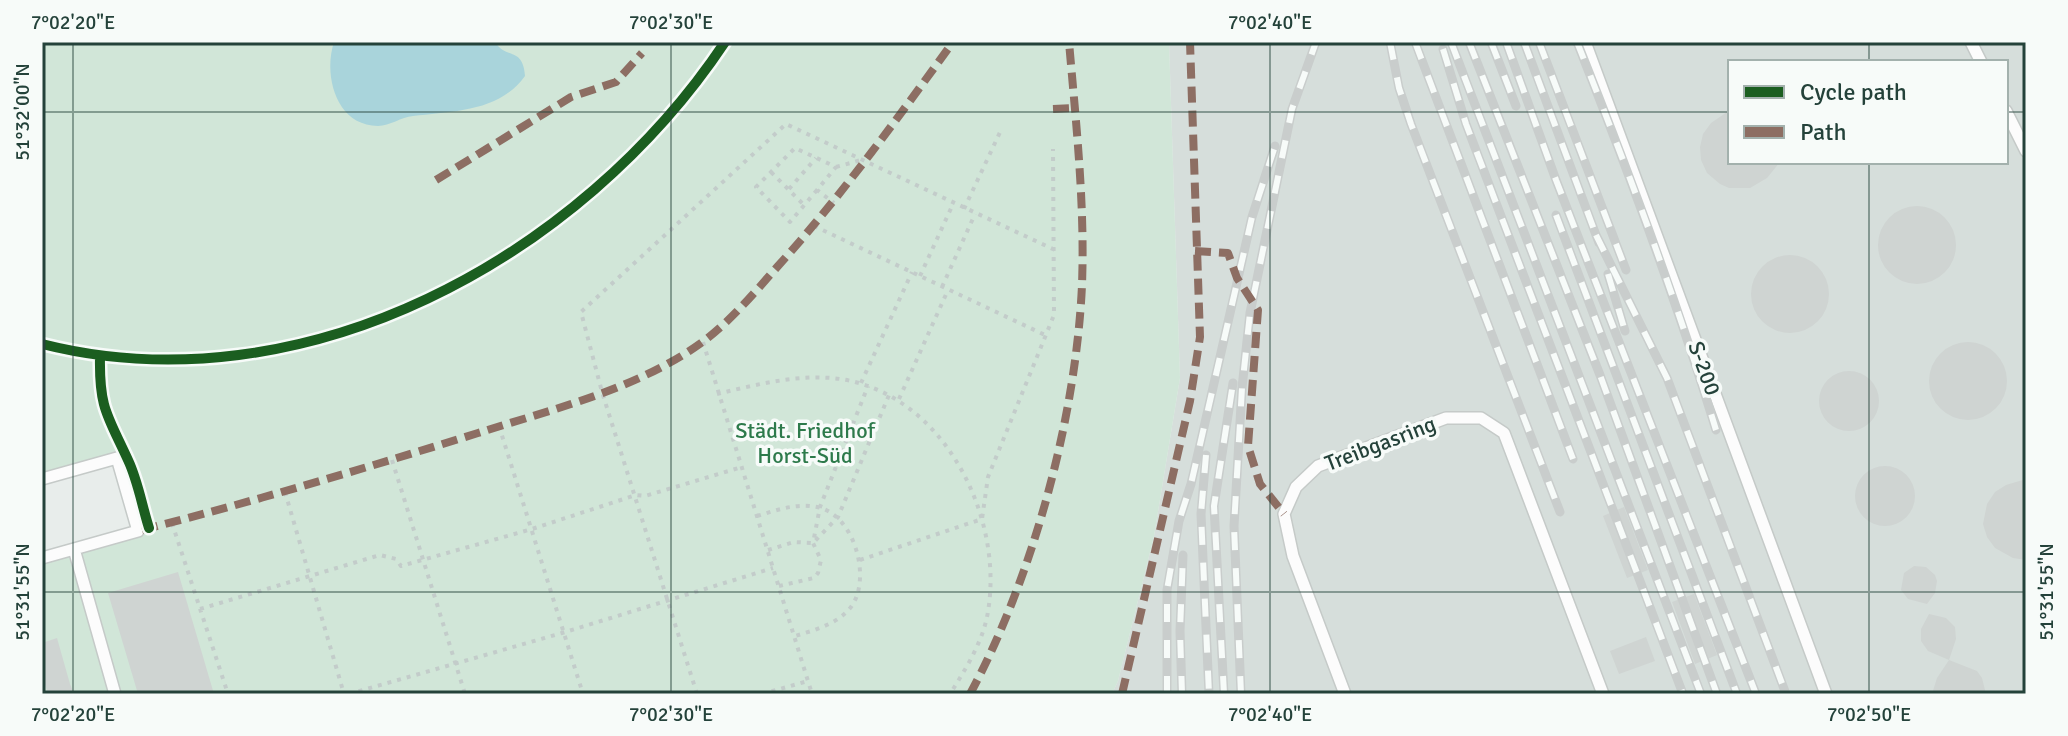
<svg xmlns="http://www.w3.org/2000/svg" width="2068" height="736" font-family="Signika,sans-serif">
	<style>
		.built { fill: #d6dedb; fill-rule: evenodd }
		.green { fill: #d1e6d8 }
		.water { fill: #a9d4db }
		.building { fill: #cfd4d2 }
		.lines { fill: none; stroke-linecap: round; stroke-linejoin: round }
		.lane-casing { stroke: #c5cac8; stroke-width: 14 }
		.path { stroke: #c3ccca; stroke-width: 4; stroke-dasharray: 4 6; stroke-linecap: butt }
		.lane { stroke: #fcfcfc; stroke-width: 11 }
		.rail-casing { stroke: #c9cdcc; stroke-width: 9 }
		.rail { stroke: #f7fbf9; stroke-width: 6; stroke-dasharray: 18; stroke-linecap: butt }
		.quiet { stroke: #8d6e63; stroke-width: 8; stroke-dasharray: 16 8; stroke-linecap: butt }
		.cycleway-casing { stroke: #f7fbf9; stroke-width: 15 }
		.cycleway { stroke: #1b5e20; stroke-width: 10 }
		.ticks { fill: none; stroke: #24423a; stroke-width: 2; stroke-opacity: 0.45 }
		.labels { text-anchor: middle; stroke-width: 7; stroke-linejoin: round; paint-order: stroke }
		.street-label { font-size: 22px; fill: #24423a; stroke: #f7fbf9 }
		.park-label { font-size: 22px; fill: #2d7a4b; stroke: #f7fbf9 }
		.neatline { fill: none; stroke: #24423a; stroke-width: 3 }
		.ticks-label { font-size: 20px; text-anchor: middle; fill: #24423a }
	</style>
	<rect width="100%" height="100%" fill="#e8edeb"/>
	<!-- built -->
	<path class="built" d="M1169,42H2026V694H1112L1118,681L1154,536L1180,378ZM1730,62H2006V162H1730Z"/>
	<!-- green -->
	<path class="green" d="M42,42H1169L1180,378L1154,536L1118,681L1112,694H42V558L137,531L116,458L42,479Z"/>
	<!-- water -->
	<path class="water" d="M334,42H495C506,60 523,46 525,76C499,112 453,111 413,116C401,117 390,126 378,126C336,126 323,75 334,42Z"/>
	<!-- building -->
	<path class="building" d="M1730,110V162H1780L1767,178L1750,188H1729L1720,184L1707,173L1701,160L1700,147L1703,134L1711,123Z
		M1878 245a39 39 0 1 1 78 0a39 39 0 1 1-78 0Z
		M1751 294a39 39 0 1 1 78 0a39 39 0 1 1-78 0Z
		M1929 381a39 39 0 1 1 78 0a39 39 0 1 1-78 0Z
		M1819 401a30 30 0 1 1 60 0a30 30 0 1 1-60 0Z
		M1855 496a30 30 0 1 1 60 0a30 30 0 1 1-60 0Z
		M2026,479V560L2013,558L1995,548L1987,537L1983,524L1987,504L1995,492L2006,485Z
		M1624,507L1648,570L1627,578L1603,516Z
		M1914,566L1926,567L1935,575L1937,581L1935,593L1927,604L1908,599L1901,590L1904,573Z
		M178,572L214,694H138L108,593Z
		M1694,594L1717,655L1695,664L1672,602Z
		M1929,614L1946,618L1955,627L1956,639L1949,660L1928,651L1921,641V629Z
		M1646,637L1655,661L1619,674L1610,651Z
		M57,638L70,684L74,694H48L42,675V643Z
		M1949,660L1977,671L1982,678L1986,694H1932L1937,678Z"/>
	<g class="lines">
		<!-- lane casing -->
		<g class="lane-casing">
			<path id="lane" d="M1585,42L1826,694
				M1971,42L1981,62
				M2006,111L2026,151
				M42,479L117,458L138,531L42,558
				M74,549L115,694
				M1345,694L1293,556L1284,514L1296,487L1318,466L1446,418H1481L1504,433L1603,694"/>
		</g>
		<!-- path -->
		<path class="path" d="M836,167L861,160
			M771,172L804,205
			M789,189L816,158
			M817,190L790,222L756,187L795,148L836,167L817,190L834,203
			M964,209L1002,128
			M814,226L1045,335
			M920,276L953,204
			M942,287L975,214
			M703,342L812,694
			M861,383L912,272
			M717,394C763,383 816,369 862,384C953,412 1005,527 987,617C981,645 965,670 950,694
			M899,399L948,290
			M499,426L583,694
			M392,460L465,694
			M285,492L344,694
			M757,516C777,510 796,503 817,507C853,514 871,574 853,604C841,623 815,630 795,636
			M172,523L228,694
			M768,550L794,542L813,543L838,517L889,395
			M860,560L982,519L988,477L1054,315L1053,149
			M779,586L814,578L818,573L821,560L813,543L820,507L868,386
			M200,609L380,555L396,559L401,566L532,529L636,495L645,496L742,467
			M349,694L562,633L773,568
			M697,694L602,392L581,312L786,124L1055,250
			M762,694L808,681"/>
		<!-- lane -->
		<use href="#lane" class="lane"/>
		<!-- rail casing -->
		<g class="rail-casing">
			<path id="rail" d="M1390,42L1399,88L1411,124L1560,512
				M1415,42L1573,459
				M1451,42L1701,694
				M1469,42L1600,375L1717,694
				M1491,42L1516,106
				M1506,42L1556,180L1756,694
				M1524,42L1599,243
				M1539,42L1626,270
				M1577,42C1628,170 1676,298 1716,430
				M1443,49L1466,124L1683,694
				M1556,215L1737,694
				M1596,235L1667,378L1786,694
				M1608,274L1625,331
				M1206,455L1201,514L1209,694
				M1167,694V590L1179,521L1191,484L1252,217L1275,146
				M1182,694L1180,631L1183,555
				M1224,694L1214,506L1233,383
				M1241,694L1234,526L1242,388L1250,313L1292,109L1316,42"/>
		</g>
		<!-- rail -->
		<use href="#rail" class="rail"/>
		<!-- quiet -->
		<path class="quiet" d="M1053,109L1075,108
			M436,180L571,97L616,82L642,53
			M1195,251L1228,253L1237,278L1258,310L1248,446L1260,484L1284,514
			M142,530C255,501 366,468 478,433C553,409 637,389 701,343C730,322 755,292 778,266C842,195 897,119 953,42
			M970,694C1033,577 1076,418 1082,285C1085,204 1076,123 1069,42
			M1122,694L1190,401L1200,337L1190,42"/>
		<!-- cycleway casing -->
		<g class="cycleway-casing">
			<path id="cycleway" d="M42,344C303,410 581,258 725,42
				M100,357C99,409 108,416 128,460C138,481 142,506 149,528"/>
		</g>
		<!-- cycleway -->
		<use href="#cycleway" class="cycleway"/>
	</g>
	<!-- ticks -->
	<path class="ticks" d="M73,42V694M671,42V694M1270,42V694M1869,42V62M42,112H1730M2006,112H2026M1869,162V694M42,592H2026"/>
	<g class="labels">
		<!-- street labels -->
		<g class="street-label">
			<text transform="translate(1705 368) rotate(70)" y="8">S-200</text>
			<text transform="translate(1380 443) rotate(-21)" y="8">Treibgasring</text>
		</g>
		<!-- park labels -->
		<g class="park-label">
			<text x="805" y="438">Städt. Friedhof<tspan x="805" dy="25">Horst-Süd</tspan></text>
		</g>
	</g>
	<!-- border -->
	<rect width="2068" height="736" fill="none" stroke="#f7fbf9" stroke-width="88"/>
	<!-- legend -->
	<rect x="1728" y="60" width="280" height="104" fill="#f7fbf9" stroke="#a3b1ad" stroke-width="2"/>
	<rect x="1744" y="86" width="40" height="12" fill="#1b5e20" stroke="#a3b1ad" stroke-width="2"/>
	<text x="1800" y="100" font-size="24" fill="#24423a">Cycle path</text>
	<rect x="1744" y="126" width="40" height="12" fill="#8d6e63" stroke="#a3b1ad" stroke-width="2"/>
	<text x="1800" y="140" font-size="24" fill="#24423a">Path</text>
	<rect x="44" y="44" width="1980" height="648" class="neatline"/>
	<g class="ticks-label">
		<text x="73" y="29">7°02'20"E</text>
		<text x="671" y="29">7°02'30"E</text>
		<text x="1270" y="29">7°02'40"E</text>
		<text transform="translate(22 112) rotate(-90)" y="7">51°32'00"N</text>
		<text transform="translate(22 592) rotate(-90)" y="7">51°31'55"N</text>
		<text transform="translate(2046 592) rotate(-90)" y="7">51°31'55"N</text>
		<text x="73" y="721">7°02'20"E</text>
		<text x="671" y="721">7°02'30"E</text>
		<text x="1270" y="721">7°02'40"E</text>
		<text x="1869" y="721">7°02'50"E</text>
	</g>
</svg>
